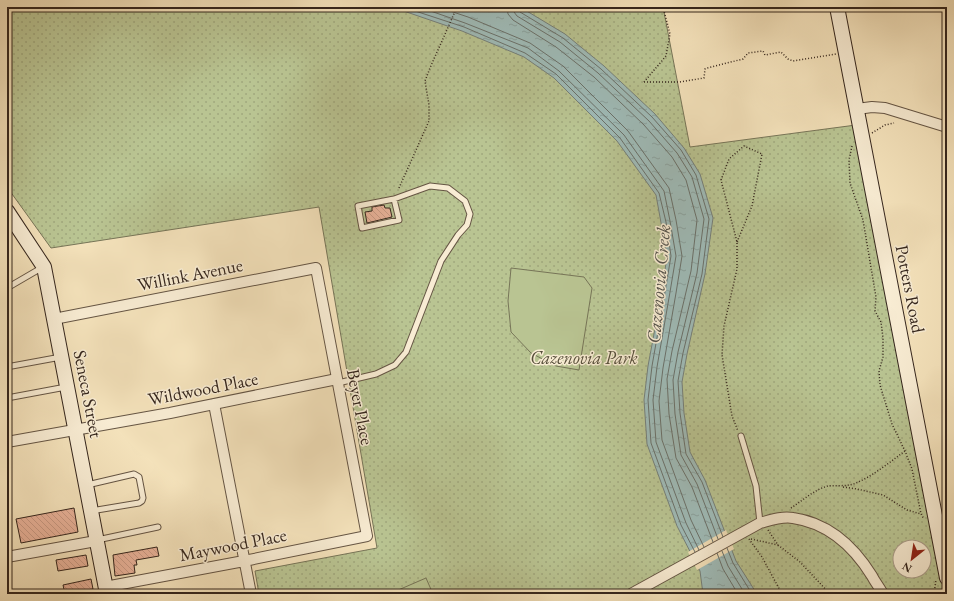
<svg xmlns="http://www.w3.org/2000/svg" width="954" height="601" font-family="'EB Garamond',serif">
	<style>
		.park { fill: url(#park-dots); stroke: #777558; fill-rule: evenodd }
		.pitch { fill: #b9c492; stroke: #777558 }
		.water { fill: url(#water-ripples); stroke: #75807b }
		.pier { fill: #f4e2bb }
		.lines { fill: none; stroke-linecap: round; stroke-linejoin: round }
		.shore { stroke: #6a716b; stroke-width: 1 }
		.building { fill: url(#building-back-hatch); stroke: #35261d }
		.lane-casing { stroke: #655544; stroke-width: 7 }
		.street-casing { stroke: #655544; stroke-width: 12 }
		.secondary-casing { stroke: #35261d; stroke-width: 16 }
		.path { stroke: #35261d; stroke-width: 1.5; stroke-dasharray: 1 2; stroke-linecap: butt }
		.lane { stroke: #f8ecd3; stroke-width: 5 }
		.street { stroke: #f8ecd3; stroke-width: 10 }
		.secondary { stroke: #f8ecd3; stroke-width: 14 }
		.labels { text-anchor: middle; stroke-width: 3; stroke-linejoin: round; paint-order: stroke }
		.street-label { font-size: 18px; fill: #35261d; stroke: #f8ecd3 }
		.park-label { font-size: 18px; font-style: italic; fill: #564e3a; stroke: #f8ecd3 }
		.water-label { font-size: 19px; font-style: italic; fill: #55534c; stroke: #f8ecd3 }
	</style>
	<defs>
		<pattern id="park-dots" width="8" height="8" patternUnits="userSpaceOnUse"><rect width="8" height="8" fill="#b9c492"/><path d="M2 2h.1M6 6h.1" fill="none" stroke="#a0a87d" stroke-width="1.8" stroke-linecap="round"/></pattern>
		<pattern id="water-ripples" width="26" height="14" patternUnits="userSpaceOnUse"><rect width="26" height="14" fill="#9fbcb9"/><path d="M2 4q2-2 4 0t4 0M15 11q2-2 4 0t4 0" fill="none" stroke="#8aa19f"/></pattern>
		<pattern id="building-back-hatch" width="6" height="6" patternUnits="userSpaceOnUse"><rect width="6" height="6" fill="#e8b299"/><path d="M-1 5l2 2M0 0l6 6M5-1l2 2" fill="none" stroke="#c89983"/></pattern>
	</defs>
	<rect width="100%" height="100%" fill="#f4e2bb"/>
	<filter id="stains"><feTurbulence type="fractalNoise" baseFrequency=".005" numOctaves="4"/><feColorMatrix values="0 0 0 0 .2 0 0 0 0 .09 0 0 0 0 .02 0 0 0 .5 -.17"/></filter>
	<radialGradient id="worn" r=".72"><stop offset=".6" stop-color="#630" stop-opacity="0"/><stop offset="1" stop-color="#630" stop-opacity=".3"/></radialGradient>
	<!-- park -->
	<path class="park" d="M7,7H663L690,147L856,125L895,339L947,594H259L255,571L377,548L319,207L51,248L7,187ZM900,547H924V571H900Z"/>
	<!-- pitch -->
	<path class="pitch" d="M511,268L584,277L592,288L579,370L556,366L531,353L511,332L508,301Z
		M426,578L433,594H389Z"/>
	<!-- water -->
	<path class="water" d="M392,7H520L565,34L604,66L655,114L684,148L700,174L713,218L705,274L687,354L682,382L684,413L690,452L705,480L736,561L757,594H703L700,571L677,526L647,444L644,400L648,366L662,291L667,256L656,195L617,141L554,78L524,57L462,31Z"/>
	<!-- pier -->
	<path class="pier" d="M726,530L734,549L697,570L688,552Z"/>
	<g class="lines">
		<!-- shore -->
		<path class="shore" d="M403,7L464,27L525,53L556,74L620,138L659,193L666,222L671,256L665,292L652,366L648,400L651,443L681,525L695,552
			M419,7L465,23L528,48L559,71L624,135L664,191L670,221L676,256L670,292L657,367L653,400L656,442L686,523L699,550
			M438,7L468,17L530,43L563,66L628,131L669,188L676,220L682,256L676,293L663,368L659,401L662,440L691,520L704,547
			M507,7L508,14L513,20L556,47L594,77L644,125L672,157L686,180L697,220L691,271L672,351L667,379L669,414L676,458L692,487L713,542
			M513,7L514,12L517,16L560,42L598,73L649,121L677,153L692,177L704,219L697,273L678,352L673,380L675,414L681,455L697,484L718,539
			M518,7L520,12L563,38L601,69L652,117L681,150L696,175L709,219L702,274L683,353L678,381L680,413L686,454L702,482L723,537
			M727,548L733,563L752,594
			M722,551L728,566L745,594
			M717,553L723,569L738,594"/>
	</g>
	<!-- building -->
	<path class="building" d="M384,205L385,208H390L392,217L367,223L365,212L372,211V207Z
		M74,508L78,532L21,543L16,519Z
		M157,547L159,556L136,560L137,565H134L135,573L115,576L113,555Z
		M86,555L88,566L58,571L56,560Z
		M91,579L93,589L65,594L63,585Z"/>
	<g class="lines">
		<!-- lane casing -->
		<g class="lane-casing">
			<path id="lane" d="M7,288L43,267
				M12,366L61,357
				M338,383L376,374L395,365L406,352L441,261L458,235L467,225L470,214L465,201L448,188L430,186L394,199L358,206L362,228L399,220L394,199
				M7,398L66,387
				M741,436L756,486L760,523
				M87,485L134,474L139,477L143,498L142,501L139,503L91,511
				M97,540L158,527"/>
		</g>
		<!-- street casing -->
		<g class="street-casing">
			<path id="street" d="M857,109L872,107L885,108L947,127
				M54,319L316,268L367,536L244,561L105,587
				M214,404L251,594
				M7,442L170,413L337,379
				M7,557L96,541
				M631,594L760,523C771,520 782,516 793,518C828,523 854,547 872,576C875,582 880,588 883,594"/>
		</g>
		<!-- secondary casing -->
		<g class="secondary-casing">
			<path id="secondary" d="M837,7L947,578
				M7,211L44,267L107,594"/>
		</g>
		<!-- path -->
		<path class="path" d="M644,82H680L704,78L705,69L707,68L743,59L748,53L763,51L765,55L781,52L788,59L793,61L836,54
			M644,82L666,56L670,34L663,7
			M872,133L885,125L894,123
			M852,146L849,160L850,183L863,220L876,297L875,311L881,322L883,338V357L879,371L880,385L892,424L905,451L912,469L921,514L924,519
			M399,188L429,121V105L425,81L430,68L457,7
			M737,242L752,206L762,154L744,146L729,159L721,180L737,242V269L724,326L722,355L732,416L738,431
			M843,487L857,489L883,495L907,510L921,514
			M791,508C802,501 815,489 828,486C837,485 847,487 856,483C873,476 890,462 905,451
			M768,530L778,545L800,562L830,594
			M749,539L762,557L782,594
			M751,539L778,545
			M934,594L936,580"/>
		<!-- lane -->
		<use href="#lane" class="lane"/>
		<!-- street -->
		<use href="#street" class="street"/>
		<!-- secondary -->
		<use href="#secondary" class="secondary"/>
	</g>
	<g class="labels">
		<!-- street labels -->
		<g class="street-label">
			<text transform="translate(190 275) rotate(-11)" y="6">Willink Avenue</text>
			<text transform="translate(910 289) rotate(79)" y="6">Potters Road</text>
			<text transform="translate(203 389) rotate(-11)" y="6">Wildwood Place</text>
			<text transform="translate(88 394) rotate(79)" y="6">Seneca Street</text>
			<text transform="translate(360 407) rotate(79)" y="6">Beyer Place</text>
			<text transform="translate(233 545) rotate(-11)" y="6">Maywood Place</text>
		</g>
		<!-- park labels -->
		<g class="park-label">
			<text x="584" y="364">Cazenovia Park</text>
		</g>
		<!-- water labels -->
		<g class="water-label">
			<text transform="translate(658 284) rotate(-85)" y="7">Cazenovia Creek</text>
		</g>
	</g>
	<!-- margin -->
	<rect width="954" height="601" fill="none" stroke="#f4e2bb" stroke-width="24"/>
	<rect x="8" y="8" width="938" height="585" fill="none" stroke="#35261d" stroke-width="2"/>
	<rect x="12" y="12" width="930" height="577" fill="none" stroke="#35261d"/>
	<!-- north arrow -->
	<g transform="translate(912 559) rotate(210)"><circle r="19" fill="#f8ecd3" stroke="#aa9d8a"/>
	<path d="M0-3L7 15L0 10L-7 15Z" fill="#8f2418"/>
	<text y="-6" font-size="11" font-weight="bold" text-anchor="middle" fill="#35261d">N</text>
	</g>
	<rect width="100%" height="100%" filter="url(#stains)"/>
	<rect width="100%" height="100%" fill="url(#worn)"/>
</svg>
